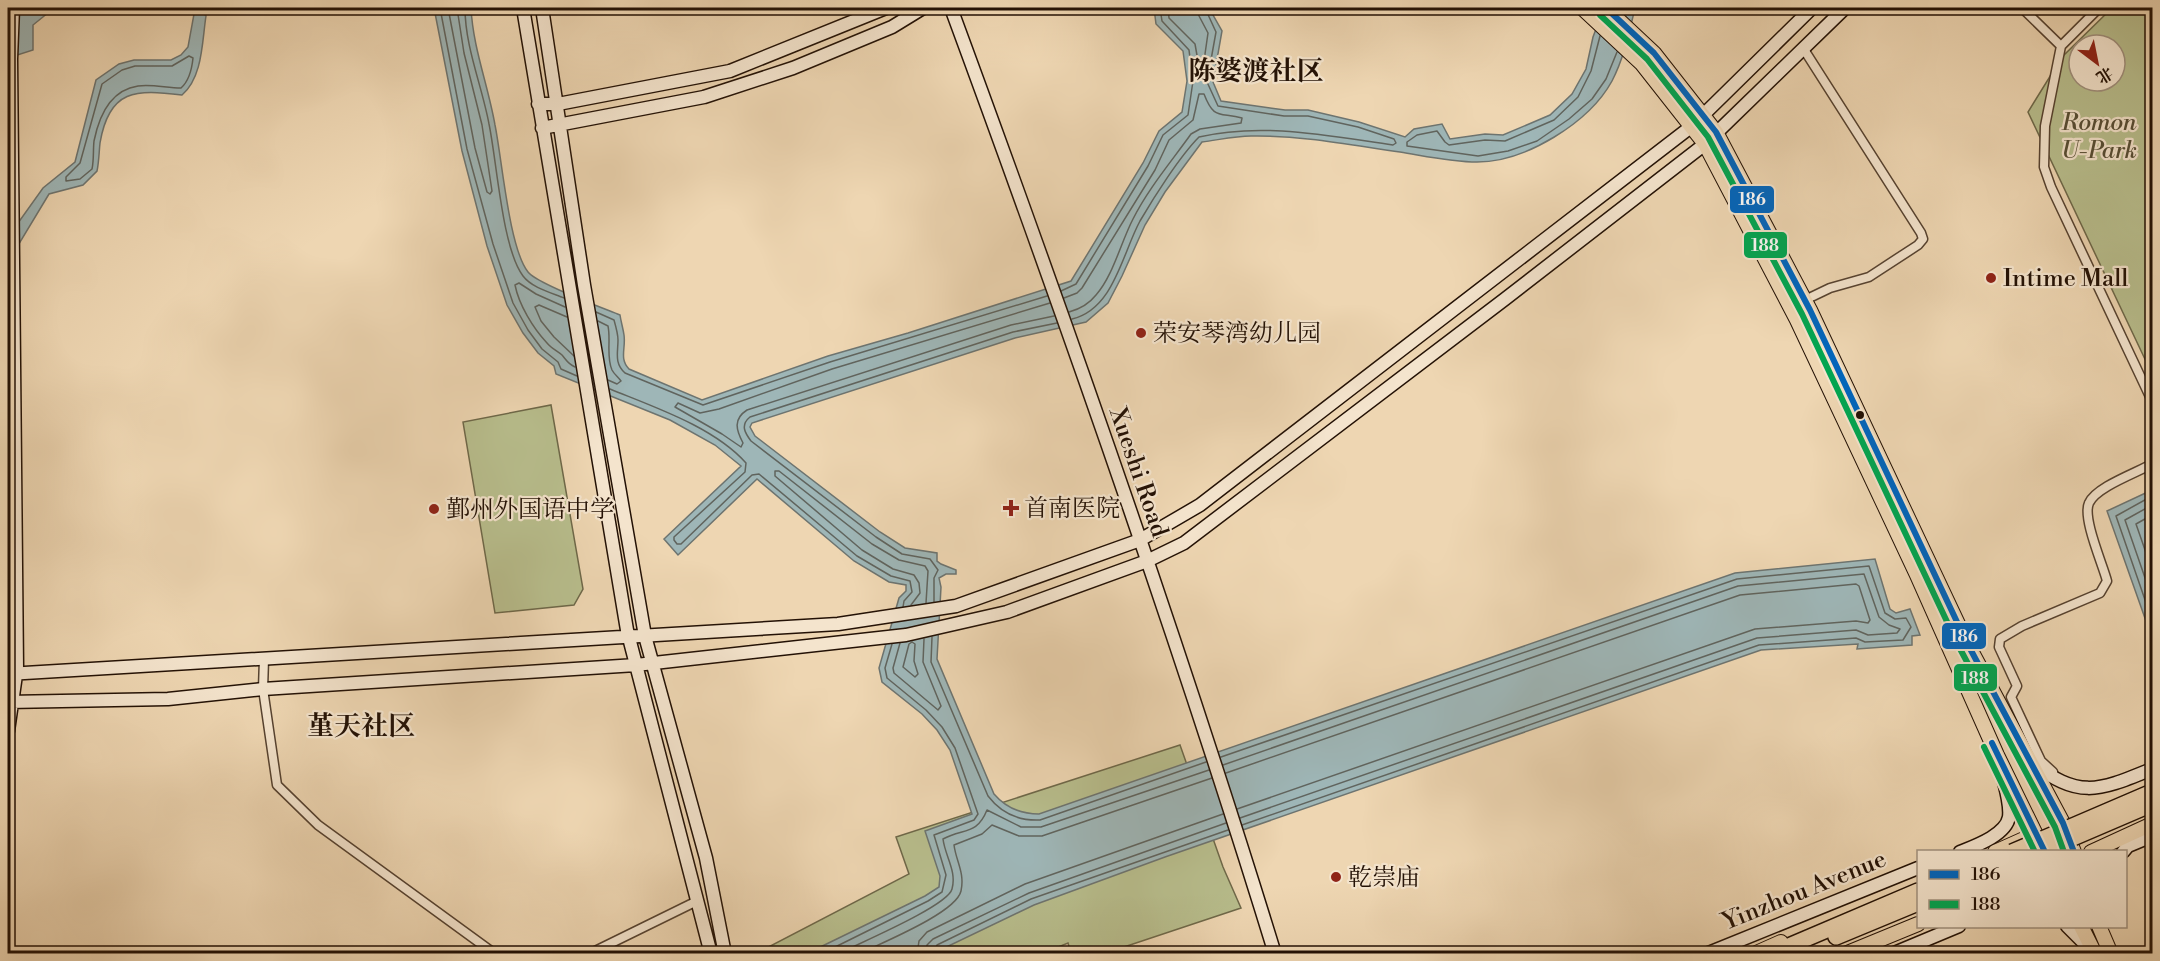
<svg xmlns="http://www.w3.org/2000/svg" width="2160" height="961" font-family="'Libre Bodoni','Noto Serif SC',serif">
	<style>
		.green { fill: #b8be8d; stroke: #6e6849; stroke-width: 1.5; fill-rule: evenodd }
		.water { fill: #9eb6b7; stroke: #6d7470; stroke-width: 1.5 }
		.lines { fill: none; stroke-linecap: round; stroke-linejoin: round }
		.shore { stroke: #60645e; stroke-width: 1.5 }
		.street-casing { stroke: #564230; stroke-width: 11 }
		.secondary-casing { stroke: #231105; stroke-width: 15 }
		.primary-casing { stroke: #231105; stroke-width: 16 }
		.highway-casing { stroke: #231105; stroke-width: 18 }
		.street { stroke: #f4e4cd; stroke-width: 8 }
		.secondary { stroke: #f4e4cd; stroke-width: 12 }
		.primary { stroke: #eed6b2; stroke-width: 14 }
		.highway { stroke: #eed6b2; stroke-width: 15 }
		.highway-bridge-casing { stroke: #231105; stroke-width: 18; stroke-linecap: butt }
		.highway-bridge { stroke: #eed6b2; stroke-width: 15 }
		.bus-1-casing { stroke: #f4e4cd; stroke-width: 10 }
		.bus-2-casing { stroke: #f4e4cd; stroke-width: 10 }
		.bus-1 { stroke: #0065bd; stroke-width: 6 }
		.bus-2 { stroke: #00a651; stroke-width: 6 }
		.poi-dot { fill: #8f2418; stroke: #f4e4cd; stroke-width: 2 }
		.bus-dot { fill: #231105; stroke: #f4e4cd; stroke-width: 2 }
		.labels { text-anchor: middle; stroke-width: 4.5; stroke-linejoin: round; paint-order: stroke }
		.park-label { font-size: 24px; font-style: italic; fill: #574e35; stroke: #f4e4cd }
		.poi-label { font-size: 24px; fill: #231105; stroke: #f4e4cd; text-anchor: start }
		.street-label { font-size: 24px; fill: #231105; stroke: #f4e4cd }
		.quarter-label { font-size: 27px; font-weight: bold; fill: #231105; stroke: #f4e4cd }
		.line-badge { stroke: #f4e4cd; stroke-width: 2 }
		.badge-label { font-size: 16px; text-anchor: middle; font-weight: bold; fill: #fff }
	</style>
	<rect width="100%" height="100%" fill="#eed6b2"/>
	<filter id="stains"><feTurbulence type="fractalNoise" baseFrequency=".00333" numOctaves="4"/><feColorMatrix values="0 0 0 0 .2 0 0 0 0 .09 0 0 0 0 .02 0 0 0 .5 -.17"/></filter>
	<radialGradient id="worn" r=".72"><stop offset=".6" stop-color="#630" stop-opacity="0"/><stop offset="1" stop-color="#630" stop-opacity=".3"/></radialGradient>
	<!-- green -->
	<path class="green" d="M2112,8H2152V374L2028,112L2062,57ZM2079,45H2115V81H2079Z
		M551,405L583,589L574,605L495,613L463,422Z
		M1180,745L1223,867L1241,908L1106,953H1071L1068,943L1041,954H755L909,874L896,837Z"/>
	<!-- water -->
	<path class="water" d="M8,8H54L33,25V50L8,58Z
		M434,8H471C473,48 488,85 495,125C502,159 509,248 528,272C537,284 603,308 620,315C621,322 623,328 624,335C626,348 619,359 629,369L702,400L828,356L908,333L1071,281L1143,163L1159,131L1182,112L1187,81L1183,51L1156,24L1154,8H1209L1222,31L1213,82L1221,101L1285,110H1308L1359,122L1405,137L1414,129L1442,124L1450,139L1485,134L1503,135L1550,115L1572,94L1586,69L1593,37L1604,8H1635C1629,33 1624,58 1612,81C1589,123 1525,162 1477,162C1452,162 1425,156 1400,152C1351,145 1301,135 1251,136C1235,136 1218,140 1202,142L1165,192L1145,225L1122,276L1108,303L1086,322L1015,338L752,423L750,427L755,436L880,532L905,548L937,553V561L941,564L956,570V574H946L939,578L941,587L937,659L994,794C1006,808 1020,814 1039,814L1735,573L1875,559L1890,609L1896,613L1910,609L1920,635L1912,636V645L1857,649L1858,644L1761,650L1165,857L1034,905L934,953H808L925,896L939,887L940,876L925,831L972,814L950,750L937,730L922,714L882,682L879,668L899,598L906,591V585L889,582L854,561L757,479L678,555L664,539L741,466L715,445L670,420L556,374L554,366L538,353L523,333L507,305L487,246L462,151Z
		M202,11L206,16C202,41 203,77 182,95C136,89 109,89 100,143C99,152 99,162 97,171L83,185L49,194L8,262V237L43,188L75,162L96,80L119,64L134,60H171L181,55L188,47L194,14Z
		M2152,490V638L2107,511Z"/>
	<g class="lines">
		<!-- shore -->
		<path class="shore" d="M440,8L467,149L493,244L513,303L528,330L542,349L558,362L561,369L577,376
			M448,8L475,148L487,192L490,194L492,191L482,125L464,53L457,8
			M465,8C465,47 482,86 489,124C497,162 502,248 523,276C532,288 552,293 564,298
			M1168,8L1169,18L1195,44L1198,61L1201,63L1204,61L1208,33L1198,14L1197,8
			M1600,36L1591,71L1578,97L1554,120L1505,141L1485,140L1449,145L1445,142L1437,131L1417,135L1407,142V146L1478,156L1508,151L1537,141L1569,119L1592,99L1606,79L1617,52
			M189,56L193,58C192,68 189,81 181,88C167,88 152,84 138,86C111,90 99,116 94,141C93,150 94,160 92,169L80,179L66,181V177L80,163L102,84L122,70L135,66H172Z
			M1061,291L1076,284L1148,166L1163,135L1188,115L1193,81L1189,50L1162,21L1160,8
			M1064,298L1077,293L1082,288L1155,170L1169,140L1193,120L1199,94H1204C1214,120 1219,112 1242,118L1241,123L1200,129L1191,134C1171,162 1148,189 1133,219C1121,242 1113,276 1096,295C1089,304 1080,309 1069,312
			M1050,303L832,369L719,409L700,413L678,403L675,407L722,434L741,447L743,443C736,430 733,419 747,410L1011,325L1054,316
			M565,307L536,294L519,283L515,285C519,305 533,328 547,343C551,348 557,351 562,355C567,361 568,364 575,367
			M596,312L614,320C616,327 618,334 618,340C618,353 614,363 625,373L703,405L830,362L1047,296
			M567,317L539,305L535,307L541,321L554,337L574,356
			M1072,319C1114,309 1122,254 1140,221C1154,197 1180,156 1199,137C1262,122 1329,136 1393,145L1396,143L1394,139L1358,127L1308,116H1284L1218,106L1207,82L1216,32L1205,8
			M598,321L608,326C611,340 606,357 612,370C614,374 618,377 621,381L617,384L608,380
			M610,389C654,407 714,427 746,463L745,472L674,537V540L677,544H681L752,475L759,474L857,556L891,576L910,581L912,592L904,601L903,607
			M2152,496L2116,516L2152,620
			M2152,505L2125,520L2152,598
			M2152,515L2136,524L2152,570
			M934,602V578L938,570L930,559L902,554L876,537L751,441C745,433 740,425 750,417L1013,332L1057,323
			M911,605L920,593L919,583L914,575L893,569L862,550L775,476V471H779L872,544L899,560L925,566L928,571L926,603
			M932,637L931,662L988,796C1001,813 1019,821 1040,820L1206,762
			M912,642L915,644L914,661L918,674L915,677L903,667L909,644Z
			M900,643L893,668L894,673L938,710L941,706L923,662L924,639
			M1221,757L1737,579L1869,566L1885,613L1895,619L1906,618L1911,627L1903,640L1865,642L1856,638L1759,645L1242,825
			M1223,765L1738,586L1864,574L1879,617L1889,625L1900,629L1897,633L1868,635L1856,630L1757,638L1240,818
			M1226,773L1740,595L1856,584L1859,586L1870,620L1868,623L1856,621L1755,629L1237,809
			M821,954L928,901L942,892L946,875L934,835L974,820L978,814L955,748L942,727L926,710L887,678L885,668L892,644
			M838,954C857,944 948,906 952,889C957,871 945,856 943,839C964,828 977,835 987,810L1021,827H1041L1209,770
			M859,954C881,943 956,913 961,891C965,873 956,861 954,845L982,834L992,825L1019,836H1042L1212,778
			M917,954L919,941L927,932L1025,884L1223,814
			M926,954L927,945L933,939L1029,893L1226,823
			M933,954L937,945L1031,899L1228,830"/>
		<!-- street casing -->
		<g class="street-casing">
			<path id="street" d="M2022,8L2061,46
				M2099,8L2061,46L2045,126L2044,167L2051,187L2152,401
				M1803,48L1921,233L1923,239L1918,245L1869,277L1830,288L1805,300
				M264,659L263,689L277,785L318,825L495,954
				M2053,772L2041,761L2011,697L2017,686L1999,647L2000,639L2022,626L2100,593L2107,581C2103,565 2082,518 2089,503C2096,487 2136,473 2152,464
				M589,954L697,901"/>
		</g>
		<!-- secondary casing -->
		<g class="secondary-casing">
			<path id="secondary" d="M523,8L627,630L711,954
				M542,8L584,285L645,636L706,858L725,954
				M951,8C1066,320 1177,635 1275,954
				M538,104H558L730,71L886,8
				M542,128L704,97L793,68L892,27L923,8
				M8,674L838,624L956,606L1140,540L1200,505L1692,126L1812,8
				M8,702L168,699L263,689L636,665L906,635L1007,612L1147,561L1184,543L1505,299L1705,144L1845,8
				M8,731L17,668L11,59L13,8
				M2030,761C2079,800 2098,791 2152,769
				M1960,852C1975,846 2006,835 2009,817C2011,803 2004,784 2001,770
				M2123,852L2128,846L2152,836
				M2067,926L2092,951
				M1706,954L1918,868
				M1892,954L1959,926"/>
		</g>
		<!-- primary casing -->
		<g class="primary-casing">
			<path id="primary" d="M1582,8L1642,64L1705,144L1797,320L1917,575L1997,755L2043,849
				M1606,8L1654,53L1716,132L1810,310L1966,641L2063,823L2074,852
				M1995,852L2024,839
				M2091,852L2152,824
				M2081,926L2095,954
				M2099,926L2111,954
				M1754,954L1781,942
				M1845,954L1918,924"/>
		</g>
		<!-- highway casing -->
		<g class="highway-casing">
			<path id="highway" d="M1836,937L1918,903
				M1770,954L1918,891"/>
		</g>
		<!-- street -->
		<use href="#street" class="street"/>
		<!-- secondary -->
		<use href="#secondary" class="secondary"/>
		<!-- primary -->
		<use href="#primary" class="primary"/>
		<!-- highway -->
		<use href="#highway" class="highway"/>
		<!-- highway-bridge casing -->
		<g class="highway-bridge-casing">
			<path id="highway-bridge" d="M2012,852L2152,792
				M2040,852L2152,804"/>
		</g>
		<!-- highway-bridge -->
		<use href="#highway-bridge" class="highway-bridge"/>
		<!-- bus-1 casing -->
		<g class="bus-1-casing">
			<path id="bus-1" d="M1606,8L1654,53L1716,132L1810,310L1966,641L2063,823L2074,852
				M1992,743L2045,852"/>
		</g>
		<!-- bus-2 casing -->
		<g class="bus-2-casing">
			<path id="bus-2" d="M1600,15L1647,59L1708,137L1802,314L1958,645L2055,827L2064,852
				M1984,747L2035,852"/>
		</g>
		<!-- bus-1 -->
		<use href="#bus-1" class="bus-1"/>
		<!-- bus-2 -->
		<use href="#bus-2" class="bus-2"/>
	</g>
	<!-- markers -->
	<g class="poi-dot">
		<circle cx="1991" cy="278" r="6"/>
		<circle cx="1141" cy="333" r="6"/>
		<path d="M1008 499h6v6h6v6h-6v6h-6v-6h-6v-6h6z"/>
		<circle cx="434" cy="509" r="6"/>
		<circle cx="1336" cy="877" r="6"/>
	</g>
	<circle class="bus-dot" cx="1860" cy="415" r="5"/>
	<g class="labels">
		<!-- park labels -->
		<g class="park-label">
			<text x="2099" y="130">Romon<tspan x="2099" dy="28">U-Park</tspan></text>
		</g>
		<!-- poi labels -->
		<g class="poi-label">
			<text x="2003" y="286">Intime Mall</text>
			<text x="1153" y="341">荣安琴湾幼儿园</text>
			<text x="1024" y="516">首南医院</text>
			<text x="446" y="517">鄞州外国语中学</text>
			<text x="1348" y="885">乾崇庙</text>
		</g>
		<!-- street labels -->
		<g class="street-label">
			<text transform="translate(1139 472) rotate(71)" y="8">Xueshi Road</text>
			<text transform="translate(1804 890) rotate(-22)" y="8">Yinzhou Avenue</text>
		</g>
		<!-- quarter labels -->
		<g class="quarter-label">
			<text x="1256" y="80">陈婆渡社区</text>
			<text x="361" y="735">堇天社区</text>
		</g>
	</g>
	<g class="line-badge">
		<rect x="1729" y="185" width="46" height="29" rx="6" fill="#0065bd"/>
		<rect x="1743" y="231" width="45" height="28" rx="6" fill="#00a651"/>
		<rect x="1941" y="622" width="46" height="28" rx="6" fill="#0065bd"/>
		<rect x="1953" y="663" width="45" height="29" rx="6" fill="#00a651"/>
	</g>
	<g class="badge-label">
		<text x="1752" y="205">186</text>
		<text x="1765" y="251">188</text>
		<text x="1964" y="642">186</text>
		<text x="1975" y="684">188</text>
	</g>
	<!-- margin -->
	<rect width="2160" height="961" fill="none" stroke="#eed6b2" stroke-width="30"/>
	<rect x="9" y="9" width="2142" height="943" fill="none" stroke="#231105" stroke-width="3"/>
	<rect x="15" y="15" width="2130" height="931" fill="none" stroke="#231105" stroke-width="1.5"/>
	<!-- legend -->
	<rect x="1917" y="850" width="210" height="78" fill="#f4e4cd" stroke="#a0907d" stroke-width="1.5"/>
	<rect x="1929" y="870" width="30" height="9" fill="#0065bd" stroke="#a0907d" stroke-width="1.5"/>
	<text x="1971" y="880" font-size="18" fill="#231105">186</text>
	<rect x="1929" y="900" width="30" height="9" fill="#00a651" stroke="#a0907d" stroke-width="1.5"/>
	<text x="1971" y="910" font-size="18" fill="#231105">188</text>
	<!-- north arrow -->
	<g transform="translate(2097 63) rotate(148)"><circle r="28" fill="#f4e4cd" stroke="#a0907d" stroke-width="1.5"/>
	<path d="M0-4.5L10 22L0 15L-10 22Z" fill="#8f2418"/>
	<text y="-9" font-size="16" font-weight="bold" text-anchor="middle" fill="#231105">北</text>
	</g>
	<rect width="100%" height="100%" filter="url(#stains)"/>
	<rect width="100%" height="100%" fill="url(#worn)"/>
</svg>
